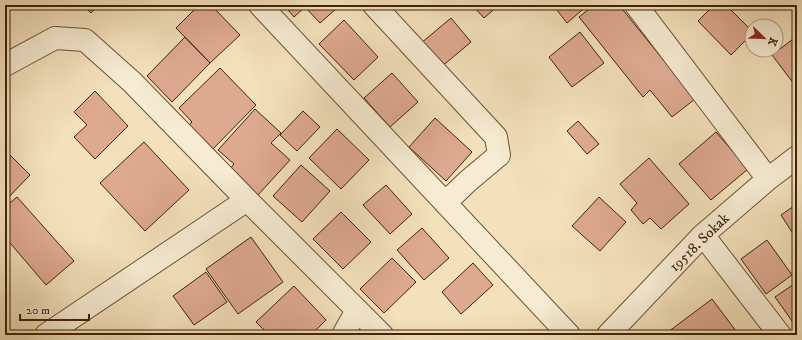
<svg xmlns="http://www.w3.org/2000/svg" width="802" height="340" font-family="'IM FELL DW Pica',serif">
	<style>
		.building { fill: #dea991; stroke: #3f2306 }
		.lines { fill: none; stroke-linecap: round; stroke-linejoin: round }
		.street-casing { stroke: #6c5234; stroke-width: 24 }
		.street { stroke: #f7ecd3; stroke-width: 22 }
		.labels { text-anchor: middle; stroke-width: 3; stroke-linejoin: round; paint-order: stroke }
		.street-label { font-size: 15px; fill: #3f2306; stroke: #f7ecd3 }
	</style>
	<rect width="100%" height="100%" fill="#f3e1bc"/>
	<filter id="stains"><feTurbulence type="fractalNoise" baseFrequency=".005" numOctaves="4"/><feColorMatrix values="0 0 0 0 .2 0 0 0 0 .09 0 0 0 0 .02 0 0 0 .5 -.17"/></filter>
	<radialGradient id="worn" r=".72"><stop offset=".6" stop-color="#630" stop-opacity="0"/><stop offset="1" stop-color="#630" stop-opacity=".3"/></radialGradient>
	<!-- building -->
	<path class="building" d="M82,5H98L91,13Z
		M199,5H211L240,35L210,63L176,28Z
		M284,5H334L337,8L320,23L305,7L294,17Z
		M472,5H499L484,18Z
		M553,5H588L567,23Z
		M594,5H619L695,99L672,117L650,90L643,97L579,17Z
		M714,5H726L752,31V34L731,55L698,21Z
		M451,18L471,42L440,68L420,44Z
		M344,20L378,57L354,80L319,44Z
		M580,32L604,63L572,87L549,57Z
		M797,36V88L772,55Z
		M185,37L210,63L172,102L147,76Z
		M220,68L256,105L210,152L186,128L192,122L179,108Z
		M392,73L418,102L390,127L364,98Z
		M95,91L128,126L95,159L74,137L87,125L74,112Z
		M255,109L281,133L271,143L290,160L257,196L229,170L234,164L218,150Z
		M303,111L320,127L297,151L280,135Z
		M435,118L472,152L446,181L409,147Z
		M578,121L599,144L587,154L567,131Z
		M337,129L369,160L341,189L309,158Z
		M716,132L748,169L711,200L679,164Z
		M144,142L189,190L145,231L100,183Z
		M5,150L30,175L5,201Z
		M649,158L689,204L661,229L650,218L643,224L631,210L637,203L620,184Z
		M301,165L330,191L302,222L273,196Z
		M386,185L412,214L390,234L363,205Z
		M17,197L74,261L46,285L5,237V207Z
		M599,197L626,222L600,251L572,226Z
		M797,204V240L781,215Z
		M341,212L371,242L343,269L313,239Z
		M422,228L449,258L424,280L397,250Z
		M251,237L283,282L238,314L206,269Z
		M767,240L792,275L766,294L741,259Z
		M392,258L416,282L384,313L360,289Z
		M473,263L493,285L461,314L442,292Z
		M206,272L227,302L194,325L173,296Z
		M797,282V328L775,297Z
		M294,286L326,320L311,335H269L256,322Z
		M712,299L739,335H664Z"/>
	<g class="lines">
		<!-- street casing -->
		<g class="street-casing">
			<path id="street" d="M260,5L569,335
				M374,5L496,137L499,155L468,181L445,203
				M636,5L768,179
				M5,65L55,38L85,40L132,82L247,200
				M703,235L780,335
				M46,335L247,200L382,335
				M343,335L357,310
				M608,335L703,235L768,179L797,157"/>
		</g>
		<!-- street -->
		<use href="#street" class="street"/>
	</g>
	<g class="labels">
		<!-- street labels -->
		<g class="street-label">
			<text transform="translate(699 242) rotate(-44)" y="5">19518. Sokak</text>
		</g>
	</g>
	<!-- margin -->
	<rect width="802" height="340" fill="none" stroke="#f3e1bc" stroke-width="20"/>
	<rect x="6" y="6" width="790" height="328" fill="none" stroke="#3f2306" stroke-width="2"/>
	<rect x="10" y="10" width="782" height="320" fill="none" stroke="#3f2306"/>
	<!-- north arrow -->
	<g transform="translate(764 38) rotate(113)"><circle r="19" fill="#f7ecd3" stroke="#ad9c81"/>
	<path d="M0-3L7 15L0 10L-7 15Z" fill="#8f2418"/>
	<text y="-6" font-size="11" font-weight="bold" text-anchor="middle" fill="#3f2306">K</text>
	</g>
	<!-- scale -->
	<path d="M20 314v6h69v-6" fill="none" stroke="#3f2306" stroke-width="2"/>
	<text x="26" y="314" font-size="12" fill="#3f2306" stroke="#f7ecd3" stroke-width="3" paint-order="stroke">20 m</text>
	<rect width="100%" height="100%" filter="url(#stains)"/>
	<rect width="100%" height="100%" fill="url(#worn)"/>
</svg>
